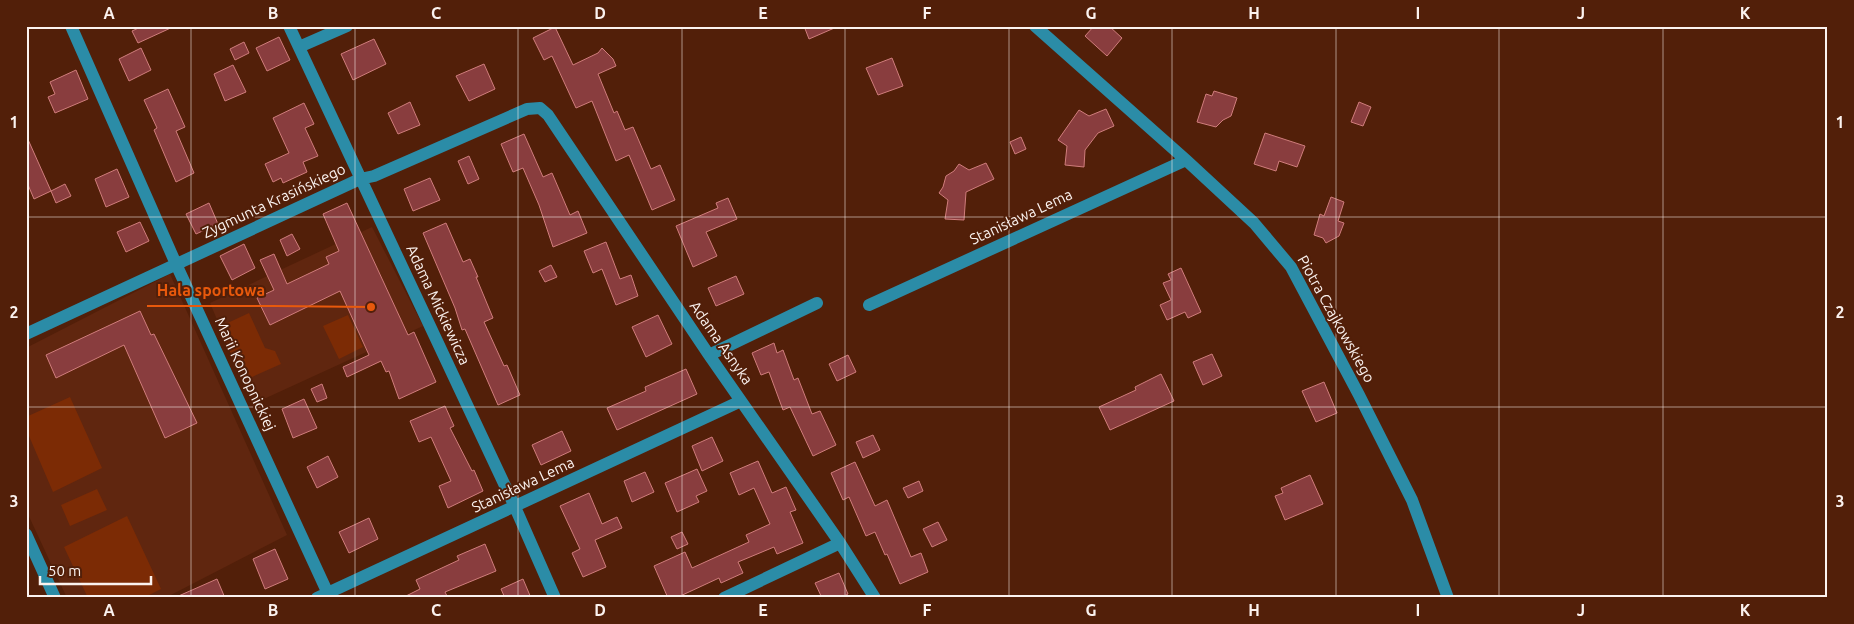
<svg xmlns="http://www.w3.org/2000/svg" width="1854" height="624" font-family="Ubuntu,sans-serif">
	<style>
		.built { fill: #60260f }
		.green { fill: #7c2b05 }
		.building { fill: #893d3e; stroke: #d07d7c }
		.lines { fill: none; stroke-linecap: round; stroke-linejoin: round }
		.minor { stroke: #2b8ca7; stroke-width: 12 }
		.grid { fill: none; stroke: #fbf2ef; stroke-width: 1; stroke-opacity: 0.55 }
		.labels { text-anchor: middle; stroke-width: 4; stroke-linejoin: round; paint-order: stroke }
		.street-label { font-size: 15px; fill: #fbf2ef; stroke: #521f09 }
		.leader { fill: none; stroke: #e8590c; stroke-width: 2 }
		.callout-dot { fill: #e8590c; stroke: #521f09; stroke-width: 2 }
		.callout-label { font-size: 16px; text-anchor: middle; font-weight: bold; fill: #e8590c; stroke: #521f09; stroke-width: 4; stroke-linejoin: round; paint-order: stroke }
		.neatline { fill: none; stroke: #fbf2ef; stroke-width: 2 }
		.grid-label { font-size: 16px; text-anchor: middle; font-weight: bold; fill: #fbf2ef }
	</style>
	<rect width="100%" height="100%" fill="#521f09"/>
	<!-- built -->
	<path class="built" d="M372,227L423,326L253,404L210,303Z
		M170,274L287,535L165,598H67L26,510V348Z"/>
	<!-- green -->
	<path class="green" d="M249,313L265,348L275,351L281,364L243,381L219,327Z
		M348,315L363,347L339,359L323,326Z
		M70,397L102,468L53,492L26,429V417Z
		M97,489L107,510L70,526L61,505Z
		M127,516L161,589L143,598H88L64,547Z"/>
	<!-- building -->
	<path class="building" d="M143,26H175L138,43L132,31Z
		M804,26H839L809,39Z
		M1094,26H1109L1122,38L1107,56L1085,36Z
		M555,27L573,65L598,53L602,48L613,59L616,66L598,74L614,113L617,111L625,130L633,127L651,169L660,165L675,200L652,210L629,155L616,161L592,101L576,108L552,56L544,60L533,38Z
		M279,37L290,60L267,71L256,48Z
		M374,39L386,64L353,80L341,54Z
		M244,42L249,53L235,60L230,49Z
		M141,48L151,70L129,81L119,59Z
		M892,58L903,86L878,95L866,68Z
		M484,64L495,89L469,101L456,76Z
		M233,65L246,92L225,101L214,74Z
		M76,70L88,99L55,113L48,97L55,94L50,82Z
		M168,89L185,127L176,131L194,173L176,182L154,130L157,128L144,100Z
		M1214,91L1237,98L1231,116L1223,120L1216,127L1197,122L1206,94L1212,96Z
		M410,102L420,125L398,134L388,113Z
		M1359,102L1371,107L1363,126L1351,122Z
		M304,103L314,124L305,128L318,156L303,162L307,172L283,183L281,178L273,182L265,164L289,153L273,118Z
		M1106,109L1114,126L1098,133L1085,150L1084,167L1065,165L1067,146L1058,140L1079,110L1089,116Z
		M1265,133L1305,146L1297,167L1279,161L1276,171L1254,164Z
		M524,134L543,177L552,173L570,215L578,211L587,233L553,247L539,205L523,168L513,172L501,144Z
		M26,135L51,191L65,184L71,196L56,203L51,191L34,199L26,180Z
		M1021,137L1026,149L1015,154L1010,142Z
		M469,156L479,179L468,184L458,161Z
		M986,163L994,179L966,192L964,220L945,219L948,200L939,193L943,187L946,176L954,171L959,164L969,170Z
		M117,169L129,197L106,207L95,179Z
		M430,178L440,200L413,211L404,189Z
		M1331,197L1344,202L1338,221L1344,223L1339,236L1326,243L1323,238L1314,235L1320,214L1324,216Z
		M728,198L737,219L706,232L717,256L693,267L676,226L718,208L716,203Z
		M209,203L218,224L196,234L186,214Z
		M347,203L408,335L414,332L436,382L399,399L389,371L386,372L381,361L347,377L343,367L369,355L340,291L270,325L257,298L274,290L260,260L274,254L287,284L329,264L326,257L339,251L323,214Z
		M140,222L149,241L126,252L117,232Z
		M446,223L463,262L470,259L478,277H476L493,318L484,322L504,366L507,365L520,395L498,405L465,329L462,330L455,308L423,233Z
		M292,234L300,249L287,256L280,240Z
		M606,242L620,279L631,275L638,296L616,305L602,269L593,273L584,251Z
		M244,244L255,268L232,280L220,256Z
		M551,265L557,277L545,282L539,271Z
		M1181,268L1201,312L1188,318L1185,312L1167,320L1160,305L1171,300L1163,283L1171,280L1168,274Z
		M736,276L744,294L716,306L708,288Z
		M140,311L151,335L154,334L197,423L165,438L124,345L56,378L46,355Z
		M658,315L672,344L646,357L632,327Z
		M774,343L777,353L783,350L794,380L798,378L812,414L820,411L836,445L813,456L790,407L783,410L769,372L761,375L752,353Z
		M1212,354L1222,376L1203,385L1193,362Z
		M848,355L856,372L837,381L829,364Z
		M686,369L697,394L617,430L607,408L646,391L645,387Z
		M1161,374L1174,401L1110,430L1099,407L1136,390L1135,387Z
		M1324,382L1337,413L1316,422L1302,391Z
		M322,384L327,398L317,402L311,389Z
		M304,399L317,428L293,438L282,409Z
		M445,406L454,426L450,428L472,471L474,470L483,491L448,508L439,486L451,481L431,437L419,442L410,421Z
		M562,431L571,451L541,465L532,445Z
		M873,435L880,450L863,458L856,442Z
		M712,437L723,461L702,471L692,446Z
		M328,456L338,477L317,488L307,467Z
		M758,461L772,493L786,487L796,510L790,512L803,543L777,554L774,547L738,562L743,573L721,583L719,578L676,598H668L654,566L685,552L692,568L749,542L746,535L770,524L754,488L739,495L730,473Z
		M855,462L875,506L887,500L911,557L921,553L928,572L900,584L887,554L885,555L875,532L866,536L849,497L843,500L831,473Z
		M697,469L707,491L696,496L699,502L677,512L665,483Z
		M645,472L654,492L632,502L624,481Z
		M1310,475L1323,504L1285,520L1275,496L1283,493L1281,488Z
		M919,481L923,491L908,498L903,488Z
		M589,493L602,524L617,517L622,528L595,540L606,567L583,577L572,553L580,549L560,506Z
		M369,518L378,539L349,553L339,532Z
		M938,522L947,540L932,547L923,529Z
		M682,532L688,544L677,549L671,537Z
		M485,544L496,571L445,592L448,598H402L420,589L416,580L459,560L457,556Z
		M275,549L288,579L265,589L253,559Z
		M839,573L848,594L840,598H822L815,583Z
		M217,579L225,598H174Z
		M523,579L531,598H505L501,589Z"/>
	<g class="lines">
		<!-- minor -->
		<path class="minor" d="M71,26L176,264L330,598
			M289,26L515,507L555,598
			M1035,26L1186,160L1254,223L1291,267L1359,395L1412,500L1448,598
			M299,47L347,26
			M869,305L1186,160
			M26,334L360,179L374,176L527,109L540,108L548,115L709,355L840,543L875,598
			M709,355L817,303
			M26,534L55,598
			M317,598L741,401
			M724,598L840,543"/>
	</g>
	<!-- grid -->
	<path class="grid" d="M191,26V598M355,26V598M518,26V598M682,26V598M845,26V598M1009,26V598M1172,26V598M1336,26V598M1499,26V598M1663,26V598M26,217H1828M26,407H1828"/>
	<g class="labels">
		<!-- street labels -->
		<g class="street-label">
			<text transform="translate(274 201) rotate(-25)" y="5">Zygmunta Krasińskiego</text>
			<text transform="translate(1021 217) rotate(-25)" y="5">Stanisława Lema</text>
			<text transform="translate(438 305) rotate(65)" y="5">Adama Mickiewicza</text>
			<text transform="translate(1336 319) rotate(61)" y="5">Piotra Czajkowskiego</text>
			<text transform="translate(721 343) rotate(55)" y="5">Adama Asnyka</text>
			<text transform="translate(245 374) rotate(65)" y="5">Marii Konopnickiej</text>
			<text transform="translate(523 485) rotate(-25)" y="5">Stanisława Lema</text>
		</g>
	</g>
	<!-- callouts -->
	<path class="leader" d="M371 307L275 306H147"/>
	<circle class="callout-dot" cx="371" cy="307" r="5"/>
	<g class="callout-label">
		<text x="211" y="296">Hala sportowa</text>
	</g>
	<!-- border -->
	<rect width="1854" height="624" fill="none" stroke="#521f09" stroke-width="55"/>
	<!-- scale -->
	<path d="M40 576v8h111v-8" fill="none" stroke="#fbf2ef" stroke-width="2.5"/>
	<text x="48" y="576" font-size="15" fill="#fbf2ef" stroke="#521f09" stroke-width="4" paint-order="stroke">50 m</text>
	<rect x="28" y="28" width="1798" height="568" class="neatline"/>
	<g class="grid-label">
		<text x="109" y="19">A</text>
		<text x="273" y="19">B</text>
		<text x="436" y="19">C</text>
		<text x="600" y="19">D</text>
		<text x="763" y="19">E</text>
		<text x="927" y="19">F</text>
		<text x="1091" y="19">G</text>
		<text x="1254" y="19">H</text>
		<text x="1418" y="19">I</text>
		<text x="1581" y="19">J</text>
		<text x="1745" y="19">K</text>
		<text x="14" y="128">1</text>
		<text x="1840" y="128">1</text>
		<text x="14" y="318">2</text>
		<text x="1840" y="318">2</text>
		<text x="14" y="507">3</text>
		<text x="1840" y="507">3</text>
		<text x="109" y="616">A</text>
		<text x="273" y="616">B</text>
		<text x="436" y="616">C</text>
		<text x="600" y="616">D</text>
		<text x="763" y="616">E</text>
		<text x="927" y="616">F</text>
		<text x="1091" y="616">G</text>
		<text x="1254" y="616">H</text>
		<text x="1418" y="616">I</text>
		<text x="1581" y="616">J</text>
		<text x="1745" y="616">K</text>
	</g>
</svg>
